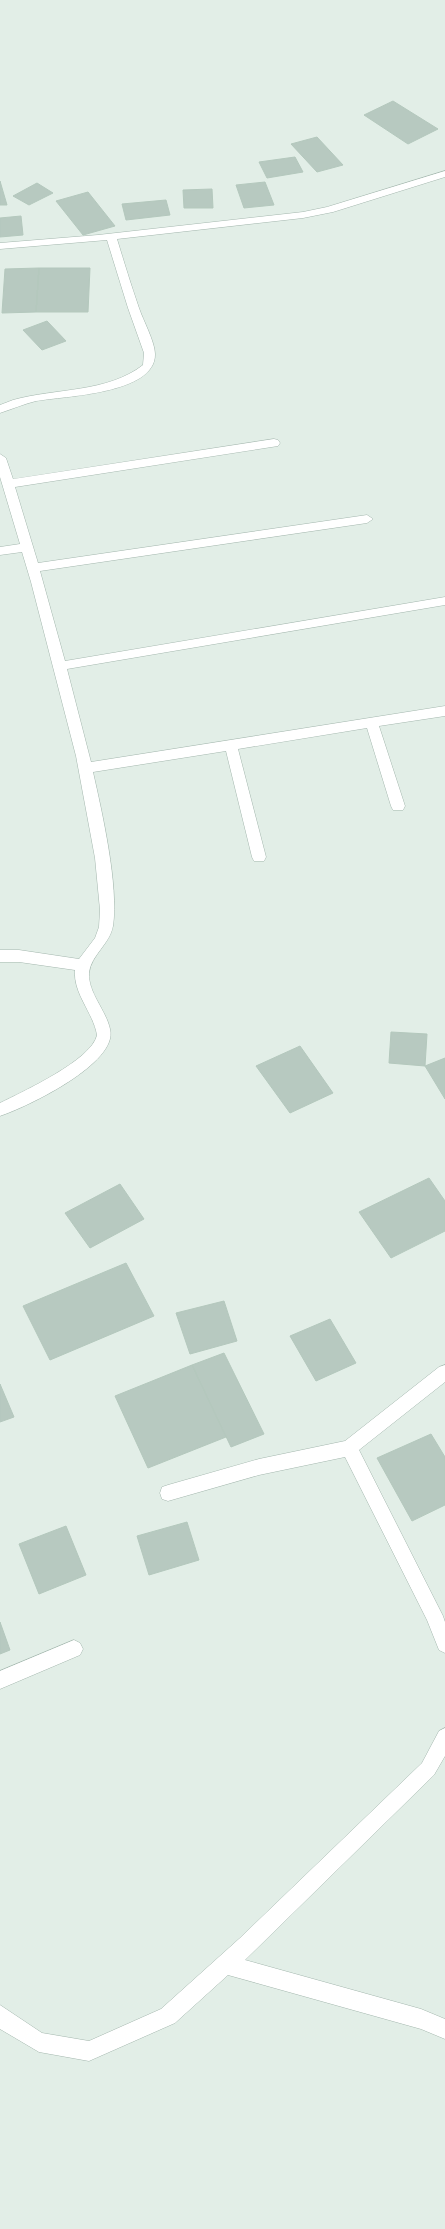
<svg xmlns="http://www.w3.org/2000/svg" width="445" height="2229" font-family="Signika,sans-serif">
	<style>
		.building { fill: #b7c9c0; stroke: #b4c8bd }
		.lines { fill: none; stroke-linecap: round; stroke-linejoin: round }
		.minor-casing { stroke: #a4b7ae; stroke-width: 1 }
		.minor { fill: #fff; fill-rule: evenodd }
	</style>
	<rect width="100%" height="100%" fill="#e2eee7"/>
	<!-- building -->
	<path class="building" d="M393,101L438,129L408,144L364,115Z
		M317,137L343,165L317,172L291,144Z
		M295,157L303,172L267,178L259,162Z
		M0,181L7,205H0Z
		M265,182L274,205L244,208L236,185Z
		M37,183L53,193L29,205L13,196Z
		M212,189L213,208H184L183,190Z
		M88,192L115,226L83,235L56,201Z
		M166,200L170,215L126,220L122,204Z
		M21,216L23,235L0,237V218Z
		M39,268H90L88,312H36Z
		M39,268L36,312L2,313L5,269Z
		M47,321L66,341L42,350L23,330Z
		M391,1032L427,1034L425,1066L389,1063Z
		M300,1046L333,1093L290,1113L256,1066Z
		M445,1058V1099L425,1066Z
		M429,1178L445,1201V1231L391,1258L359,1212Z
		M120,1184L144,1219L90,1248L65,1213Z
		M126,1263L154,1316L50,1360L23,1306Z
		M224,1301L237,1341L190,1354L176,1313Z
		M330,1319L356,1363L316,1381L290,1336Z
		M224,1353L264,1434L231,1447L192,1365Z
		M192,1365L226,1437L148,1468L115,1396Z
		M0,1384L14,1417L0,1422Z
		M431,1434L445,1457V1505L412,1521L377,1458Z
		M187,1522L199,1560L149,1575L137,1536Z
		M66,1526L86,1575L39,1594L19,1544Z
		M0,1622L10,1650L0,1654Z"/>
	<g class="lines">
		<!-- minor casing -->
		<g class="minor-casing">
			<path id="minor" d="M445,171V177L333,212L303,218L117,239C124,262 131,285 139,308C143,320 155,342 155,354C156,394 64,396 36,401C24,404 12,409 0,413V405L13,400C56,388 107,393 143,365L144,353L128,308L107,240L0,249V243L98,235L303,212L327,207Z
				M274,439L278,440L280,443L278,446L15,487L38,563L367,515L373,519L367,523L40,571L65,661L445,597V605L67,669L91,762L445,706V716L379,726L405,806L403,810H393L391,806L367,728L238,749L266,857L264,861H254L252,857L226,751L93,772C102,812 119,886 113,926C110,944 91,955 89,973C88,993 106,1010 110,1029C119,1063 27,1107 0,1116V1103C22,1092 92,1060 97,1035C93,1012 73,994 75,970L19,962H0V950H19L79,959L95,938L99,927L100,910L95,858L76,756L31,582L22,552L0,555V547L20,544L0,477V454L6,458L13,479Z
				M445,1365V1382L359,1450L443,1616L445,1622V1653L439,1650L427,1620L345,1457L259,1475L168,1501L162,1499L160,1493L162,1487L168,1485L259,1459L345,1441L439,1367Z
				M74,1640L80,1643L83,1649L80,1655L0,1689V1671Z
				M445,1728V1756L434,1775L245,1960L421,2009L445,2019V2039L421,2029L228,1975L175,2023L89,2061L39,2052L0,2029V2005L42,2033L89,2041L161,2009L240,1938L422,1763L439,1731Z"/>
		</g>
		<!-- minor -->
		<use href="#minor" class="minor"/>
	</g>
</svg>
